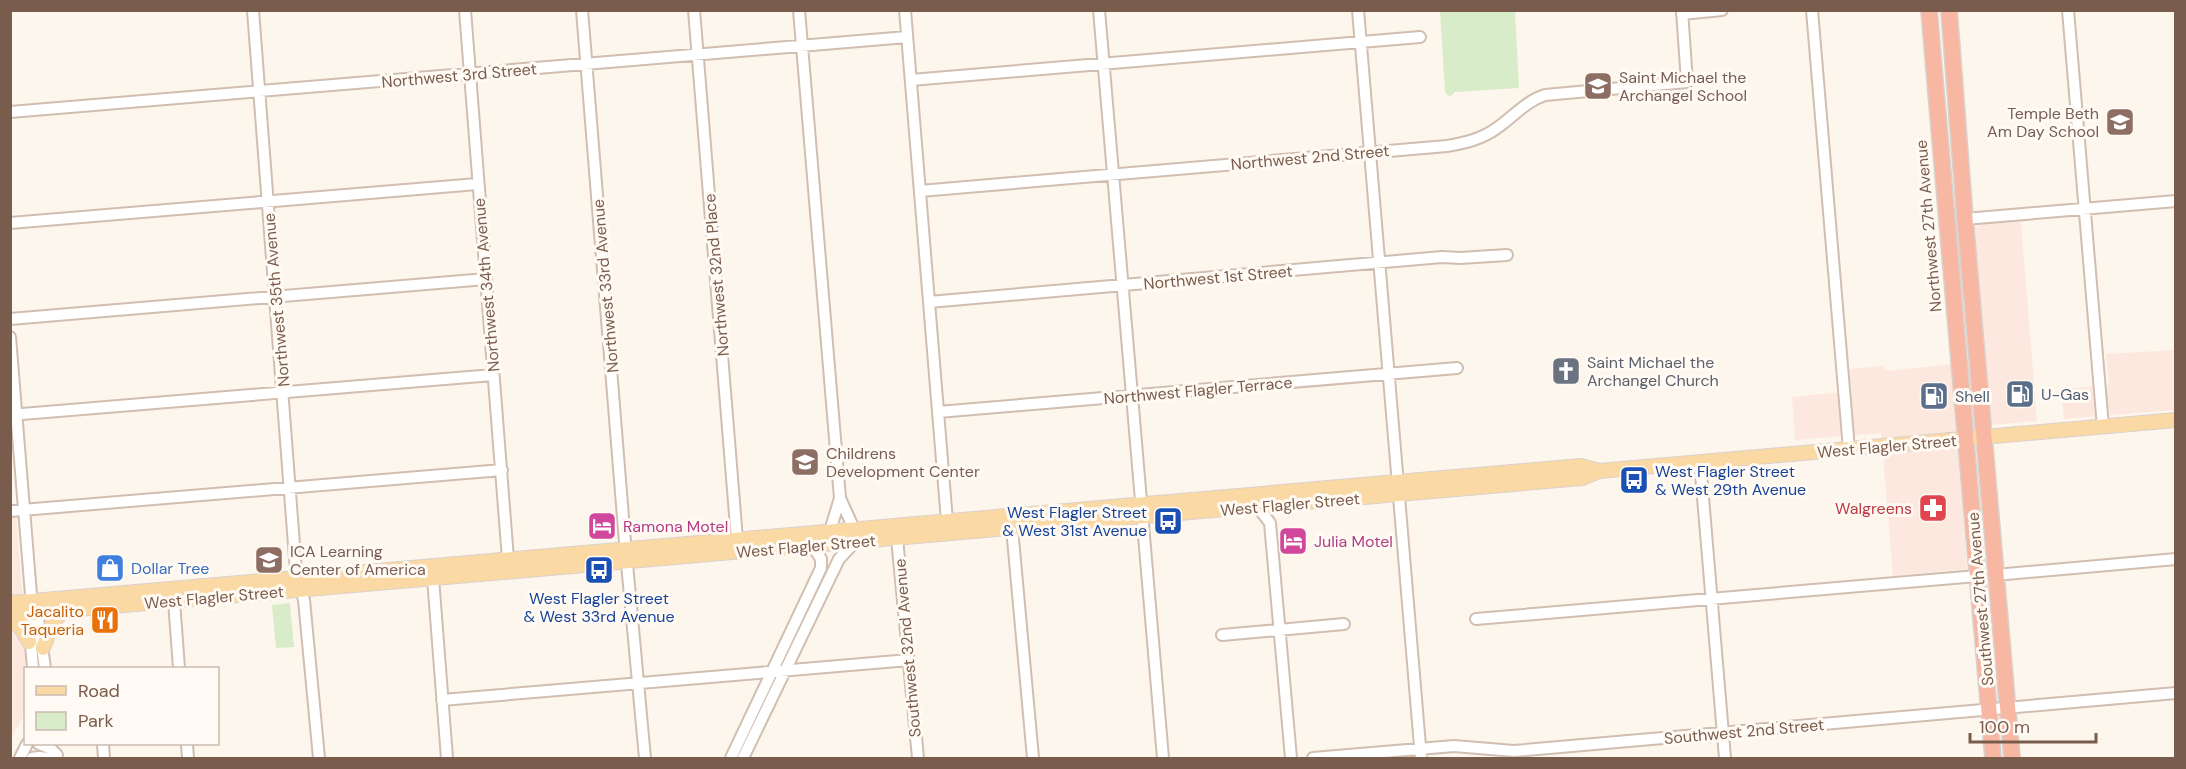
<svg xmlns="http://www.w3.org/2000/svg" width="2186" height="769" font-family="'DM Sans',sans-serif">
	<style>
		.commercial { fill: #fde8e0 }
		.green { fill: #d8ecc9 }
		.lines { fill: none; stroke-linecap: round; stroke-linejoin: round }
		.minor-casing { stroke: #d1beb0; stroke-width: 14 }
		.major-casing { stroke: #dad1cd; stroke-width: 16 }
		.highway-casing { stroke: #dad1cd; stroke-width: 18 }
		.minor { stroke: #fff; stroke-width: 10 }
		.major { stroke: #fbd9a5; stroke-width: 14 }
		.highway { stroke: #f7b7a3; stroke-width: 15 }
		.labels { text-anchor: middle; stroke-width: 6; stroke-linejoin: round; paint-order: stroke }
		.street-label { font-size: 16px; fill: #7a5c4d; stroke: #fffaf3 }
		.education-label { font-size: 16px; fill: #785e54; stroke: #fffaf3; text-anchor: start }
		.worship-label { font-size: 16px; fill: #5b616d; stroke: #fffaf3; text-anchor: start }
		.service-label { font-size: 16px; fill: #4e5e75; stroke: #fffaf3; text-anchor: start }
		.transit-label { font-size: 16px; fill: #164399; stroke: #fffaf3; text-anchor: start }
		.health-label { font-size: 16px; fill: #be3a42; stroke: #fffaf3; text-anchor: end }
		.hotel-label { font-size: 16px; fill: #b23c85; stroke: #fffaf3; text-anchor: start }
		.shop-label { font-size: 16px; fill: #366cbe; stroke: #fffaf3; text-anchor: start }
		.food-label { font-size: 16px; fill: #c56008; stroke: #fffaf3; text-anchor: end }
	</style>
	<rect width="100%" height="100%" fill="#fdf6ec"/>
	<!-- commercial -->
	<path class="commercial" d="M2021,222L2037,421L1956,428L1967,569L1893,576L1881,433L1795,440L1792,397L1852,391L1849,369L1884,366L1885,371L1985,361L1973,228L1984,223Z
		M2175,350V410L2064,419L2061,389L2109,385L2106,354Z
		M16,514L28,668H26L25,714L11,738L10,515Z"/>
	<!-- green -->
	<path class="green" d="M1440,11H1515L1519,88L1455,92L1450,97L1445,92Z
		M290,603L294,647L276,648L272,605Z"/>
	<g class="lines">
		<!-- minor casing -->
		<g class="minor-casing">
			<path id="minor" d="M253,10L296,571L304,600L319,758
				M465,10L508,559
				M582,10L625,542L645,758
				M694,10L737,539
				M799,10L840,498L854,529
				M905,10L947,521
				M1099,10L1163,758
				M1358,10L1421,758
				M1812,10L1849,449
				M2068,10L2103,427
				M1682,14L1722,10
				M911,80L1420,37
				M10,112L907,37
				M920,191L1447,146C1465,143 1482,139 1497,128C1513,117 1526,101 1545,95L1687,82L1682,10
				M1965,219L2176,201
				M10,223L477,184
				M929,302L1442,257L1460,258L1507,255
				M10,319L486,279
				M10,337L32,607
				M938,412L1457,368
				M10,415L493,375
				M1700,462L1725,758
				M1258,507L1270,523L1291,758
				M10,511L502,470
				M1012,528L1033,758
				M830,531L840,498
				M897,538L918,758
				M1995,575L2176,559
				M433,578L447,758
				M174,601L179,668
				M33,613L38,619L45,668
				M1476,619L1977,576
				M1222,635L1344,624
				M33,668L29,620L33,613
				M442,700L909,660
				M39,744L51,749L57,755
				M103,744L104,758
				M187,744L188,758
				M20,758L27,744
				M32,758L39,757L47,758
				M731,758L821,568V559L812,545
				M743,758L839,559L855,542
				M1313,758L1454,746L1514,751L2176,693"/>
		</g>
		<!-- major casing -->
		<g class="major-casing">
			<path id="major" d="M10,603L1558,468L1581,466L1599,471L2176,420
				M10,615L1582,478L1599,471
				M10,618L21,628L29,642
				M43,648L53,622L64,610"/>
		</g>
		<!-- highway casing -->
		<g class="highway-casing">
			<path id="highway" d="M1929,10L1993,758
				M1949,10L1965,219L2012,758"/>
		</g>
		<!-- minor -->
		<use href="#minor" class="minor"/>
		<!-- major -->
		<use href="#major" class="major"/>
		<!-- highway -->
		<use href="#highway" class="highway"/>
	</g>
	<!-- icons -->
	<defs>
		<g id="school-square" transform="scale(1.5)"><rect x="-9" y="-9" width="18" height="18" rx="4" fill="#8d6e63" stroke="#fffaf3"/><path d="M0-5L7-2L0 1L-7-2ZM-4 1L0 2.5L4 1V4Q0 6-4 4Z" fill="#fff"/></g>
		<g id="church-square" transform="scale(1.5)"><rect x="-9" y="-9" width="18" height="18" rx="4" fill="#6b7280" stroke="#fffaf3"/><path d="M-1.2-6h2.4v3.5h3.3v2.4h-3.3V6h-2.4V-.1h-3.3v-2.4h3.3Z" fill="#fff"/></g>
		<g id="fuel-square" transform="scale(1.5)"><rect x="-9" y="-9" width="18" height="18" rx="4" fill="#5c6f8a" stroke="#fffaf3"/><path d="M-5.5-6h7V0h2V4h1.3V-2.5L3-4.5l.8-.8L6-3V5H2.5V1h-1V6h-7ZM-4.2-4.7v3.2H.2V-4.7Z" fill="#fff"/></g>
		<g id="bus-square" transform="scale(1.5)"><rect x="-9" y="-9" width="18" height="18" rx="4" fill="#1a4fb4" stroke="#fffaf3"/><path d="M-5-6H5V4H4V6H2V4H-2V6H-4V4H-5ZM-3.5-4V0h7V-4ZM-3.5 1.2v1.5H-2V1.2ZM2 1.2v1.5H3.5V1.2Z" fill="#fff"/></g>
		<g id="pharmacy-square" transform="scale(1.5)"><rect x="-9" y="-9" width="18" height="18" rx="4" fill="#e0444e" stroke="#fffaf3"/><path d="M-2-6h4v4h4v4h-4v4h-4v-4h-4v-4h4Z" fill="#fff"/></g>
		<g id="hotel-square" transform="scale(1.5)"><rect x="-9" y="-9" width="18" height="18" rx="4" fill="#d1479c" stroke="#fffaf3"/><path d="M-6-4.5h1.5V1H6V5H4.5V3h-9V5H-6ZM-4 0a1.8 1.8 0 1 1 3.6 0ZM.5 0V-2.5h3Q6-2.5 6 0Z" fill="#fff"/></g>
		<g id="shop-square" transform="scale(1.5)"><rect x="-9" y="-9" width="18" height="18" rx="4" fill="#3f7fe0" stroke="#fffaf3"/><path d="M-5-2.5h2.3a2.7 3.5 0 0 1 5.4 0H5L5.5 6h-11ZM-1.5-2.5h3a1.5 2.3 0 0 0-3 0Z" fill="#fff"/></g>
		<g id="restaurant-square" transform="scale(1.5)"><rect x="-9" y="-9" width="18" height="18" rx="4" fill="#e8710a" stroke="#fffaf3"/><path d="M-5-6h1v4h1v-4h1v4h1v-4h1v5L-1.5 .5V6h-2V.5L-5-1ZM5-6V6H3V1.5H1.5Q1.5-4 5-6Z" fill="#fff"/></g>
	</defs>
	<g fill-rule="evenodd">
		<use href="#school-square" x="1598" y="86"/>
		<use href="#school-square" x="2120" y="122"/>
		<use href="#church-square" x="1566" y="371"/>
		<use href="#fuel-square" x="2020" y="394"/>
		<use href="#fuel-square" x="1934" y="396"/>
		<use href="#school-square" x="805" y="462"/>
		<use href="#bus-square" x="1634" y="480"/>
		<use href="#pharmacy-square" x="1933" y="508"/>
		<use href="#bus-square" x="1168" y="521"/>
		<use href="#hotel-square" x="602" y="526"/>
		<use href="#hotel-square" x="1293" y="541"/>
		<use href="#school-square" x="269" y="560"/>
		<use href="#shop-square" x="110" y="568"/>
		<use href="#bus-square" x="599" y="570"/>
		<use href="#restaurant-square" x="105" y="620"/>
	</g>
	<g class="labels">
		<!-- street labels -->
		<g class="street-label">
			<text transform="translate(459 75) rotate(-5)" y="6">Northwest 3rd Street</text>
			<text transform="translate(1310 157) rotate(-5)" y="6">Northwest 2nd Street</text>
			<text transform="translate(1928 226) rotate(-95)" y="6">Northwest 27th Avenue</text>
			<text transform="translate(716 275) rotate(-95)" y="6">Northwest 32nd Place</text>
			<text transform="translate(1218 277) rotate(-5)" y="6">Northwest 1st Street</text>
			<text transform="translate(486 285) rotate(-95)" y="6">Northwest 34th Avenue</text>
			<text transform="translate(605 286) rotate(-95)" y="6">Northwest 33rd Avenue</text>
			<text transform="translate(276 300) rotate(-95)" y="6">Northwest 35th Avenue</text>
			<text transform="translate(1198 390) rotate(-5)" y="6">Northwest Flagler Terrace</text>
			<text transform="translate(1887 446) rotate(-5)" y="6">West Flagler Street</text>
			<text transform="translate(1290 504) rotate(-5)" y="6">West Flagler Street</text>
			<text transform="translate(806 546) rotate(-5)" y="6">West Flagler Street</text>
			<text transform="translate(214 597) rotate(-5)" y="6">West Flagler Street</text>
			<text transform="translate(1980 599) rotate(-95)" y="6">Southwest 27th Avenue</text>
			<text transform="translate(907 648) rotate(-95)" y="6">Southwest 32nd Avenue</text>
			<text transform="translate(1744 731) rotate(-5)" y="6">Southwest 2nd Street</text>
		</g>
		<!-- education labels -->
		<g class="education-label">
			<text x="1619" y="83">Saint Michael the<tspan x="1619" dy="18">Archangel School</tspan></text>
			<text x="2099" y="119" text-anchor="end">Temple Beth<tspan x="2099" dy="18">Am Day School</tspan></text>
			<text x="826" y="459">Childrens<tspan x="826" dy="18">Development Center</tspan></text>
			<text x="290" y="557">ICA Learning<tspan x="290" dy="18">Center of America</tspan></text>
		</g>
		<!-- worship labels -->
		<g class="worship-label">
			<text x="1587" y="368">Saint Michael the<tspan x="1587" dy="18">Archangel Church</tspan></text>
		</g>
		<!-- service labels -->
		<g class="service-label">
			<text x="2041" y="400">U-Gas</text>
			<text x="1955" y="402">Shell</text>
		</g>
		<!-- transit labels -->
		<g class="transit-label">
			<text x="1655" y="477">West Flagler Street<tspan x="1655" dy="18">&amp; West 29th Avenue</tspan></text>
			<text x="1147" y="518" text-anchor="end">West Flagler Street<tspan x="1147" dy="18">&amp; West 31st Avenue</tspan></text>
			<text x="599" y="604" text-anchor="middle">West Flagler Street<tspan x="599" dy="18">&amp; West 33rd Avenue</tspan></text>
		</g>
		<!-- health labels -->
		<g class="health-label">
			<text x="1912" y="514">Walgreens</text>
		</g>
		<!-- hotel labels -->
		<g class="hotel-label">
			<text x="623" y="532">Ramona Motel</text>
			<text x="1314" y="547">Julia Motel</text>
		</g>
		<!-- shop labels -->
		<g class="shop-label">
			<text x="131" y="574">Dollar Tree</text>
		</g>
		<!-- food labels -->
		<g class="food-label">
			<text x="84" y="617">Jacalito<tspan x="84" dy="18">Taqueria</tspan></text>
		</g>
	</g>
	<!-- border -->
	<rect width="2186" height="769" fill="none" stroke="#7a5c4d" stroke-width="24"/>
	<!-- legend -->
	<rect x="24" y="667" width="195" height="78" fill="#fffaf3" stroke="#cabbb1" stroke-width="1.5"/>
	<rect x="36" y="686" width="30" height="9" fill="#fbd9a5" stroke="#cabbb1" stroke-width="1.5"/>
	<text x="78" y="697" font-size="18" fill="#7a5c4d">Road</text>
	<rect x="36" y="712" width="30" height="18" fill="#d8ecc9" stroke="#cabbb1" stroke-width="1.5"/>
	<text x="78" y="727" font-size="18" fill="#7a5c4d">Park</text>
	<!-- scale -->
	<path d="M1970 733v9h126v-9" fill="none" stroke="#7a5c4d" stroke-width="3"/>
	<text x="1979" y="733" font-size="18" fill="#7a5c4d" stroke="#fffaf3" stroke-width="4.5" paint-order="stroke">100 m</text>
</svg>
